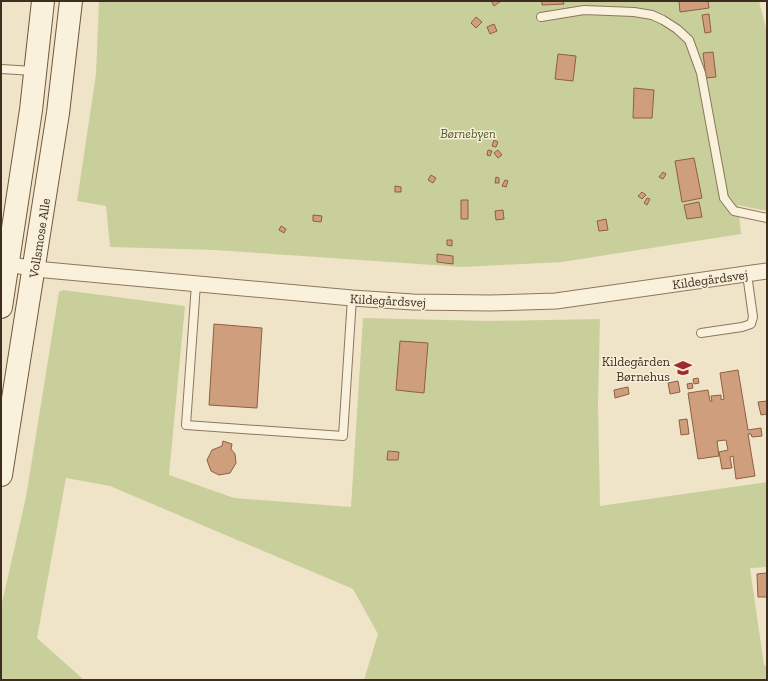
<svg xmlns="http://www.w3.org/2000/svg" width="768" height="681" font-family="'Zilla Slab',serif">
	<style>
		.green { fill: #c9cf9b }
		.building { fill: #cf9f7d; stroke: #8d5f41 }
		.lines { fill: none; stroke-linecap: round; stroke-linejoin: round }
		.lane-casing { stroke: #8d765c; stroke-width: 10 }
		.street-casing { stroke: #8d765c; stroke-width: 17 }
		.secondary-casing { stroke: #6f573f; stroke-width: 24 }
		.lane { stroke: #faf1dc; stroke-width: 8 }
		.street { stroke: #faf1dc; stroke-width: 15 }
		.secondary { stroke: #faf1dc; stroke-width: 22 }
		.labels { text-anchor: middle; stroke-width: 3; stroke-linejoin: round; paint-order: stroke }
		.park-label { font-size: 13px; font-style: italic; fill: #4d5a26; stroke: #f7eed8 }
		.street-label { font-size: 13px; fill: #3d2e20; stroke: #f7eed8 }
		.poi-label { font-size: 13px; fill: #3d2e20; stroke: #f7eed8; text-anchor: end }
	</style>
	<rect width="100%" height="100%" fill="#f0e4c8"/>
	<!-- green -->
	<path class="green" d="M99,1H759L767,32V211L738,205L741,234L562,262L462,267L215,250L110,247L106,206L77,201L96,74Z
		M63,290L185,306L169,475L234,498L351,507L363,318L488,321L600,319L598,405L600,506L767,482V567L750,568L764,665L767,667V680H364L378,634L353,589L110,486L66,478L37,638L84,680H1V607L26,497L59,292Z"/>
	<!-- building -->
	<path class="building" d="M491,1H501L494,6Z
		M542,1H563L564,4L542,5Z
		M679,1H708L709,8L680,12Z
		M709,14L711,32L705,33L702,15Z
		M476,17L482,22L476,28L471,23Z
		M494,24L497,31L490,34L487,27Z
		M713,52L716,77L706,78L703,53Z
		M558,54L576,56L573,81L555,79Z
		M634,88L654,90L652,118H633Z
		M494,140L498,142L496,147L492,146Z
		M488,150L492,151L490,156L487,155Z
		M498,150L502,155L498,158L494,153Z
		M694,158L702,198L682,202L675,161Z
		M663,172L666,174L663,179L659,177Z
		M431,175L436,178L433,183L428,180Z
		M496,177L499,178V183H495Z
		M505,180L508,181L506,187L502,186Z
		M395,186L401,187V192H395Z
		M642,192L646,195L642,199L638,196Z
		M647,198L650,199L647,205L644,203Z
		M461,200H468V219H461Z
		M699,202L702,217L687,219L684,205Z
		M503,210L504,219L496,220L495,211Z
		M313,215L322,216L321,222L313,221Z
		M606,219L608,230L599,231L597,221Z
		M281,226L286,229L284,233L279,230Z
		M447,240H452V246L447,245Z
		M437,254L453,256V264L437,262Z
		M214,324L262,328L257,408L209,405Z
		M400,341L428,343L424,393L396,390Z
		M738,370L748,430L761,428L762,436L752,437L751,434H748L755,476L736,479L733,456L730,457L732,468L722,469L719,452L728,450L726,440L717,441L719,456L698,459L688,393L708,390L710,401H712L711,396L721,395V400L724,399L720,373Z
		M698,378L699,383L694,384L693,379Z
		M678,381L680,392L670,394L668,383Z
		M692,383L693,388L688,389L687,384Z
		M628,387L629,394L615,398L614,390Z
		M767,401V414L761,415L758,402Z
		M687,419L689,434L681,435L679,420Z
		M223,441L232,444L231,449L235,454L236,463L230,473L219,475L211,471L207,460L212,450L222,446Z
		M388,451L399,452L398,460H387Z
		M767,573V597H758L757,574Z"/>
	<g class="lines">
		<!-- lane casing -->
		<g class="lane-casing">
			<path id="lane" d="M541,17L584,10L634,12L652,15L663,20L677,29L689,40L701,73L724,198L734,211L767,218
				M1,69L34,71
				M196,284L186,425L343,436L352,298
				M701,333L742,327L751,324L753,317L747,274"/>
		</g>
		<!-- street casing -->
		<g class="street-casing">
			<path id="street" d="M1,260L8,264L35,269L352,298L413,302L490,303L556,301L767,271"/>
		</g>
		<!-- secondary casing -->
		<g class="secondary-casing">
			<path id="secondary" d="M1,307L31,110L43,1
				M1,475L58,113L71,1"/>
		</g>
		<!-- lane -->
		<use href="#lane" class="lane"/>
		<!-- street -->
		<use href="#street" class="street"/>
		<!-- secondary -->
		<use href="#secondary" class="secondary"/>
	</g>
	<!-- icons -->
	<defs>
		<g id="school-bare" transform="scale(1.38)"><path d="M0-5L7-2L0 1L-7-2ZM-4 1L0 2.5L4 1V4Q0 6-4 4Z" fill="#9e2a2b" stroke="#f7eed8" stroke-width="2.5" paint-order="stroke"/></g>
	</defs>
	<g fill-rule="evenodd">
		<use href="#school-bare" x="683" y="368"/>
	</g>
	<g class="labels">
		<!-- park labels -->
		<g class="park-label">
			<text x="468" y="138">Børnebyen</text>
		</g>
		<!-- street labels -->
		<g class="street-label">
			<text transform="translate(39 238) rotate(-81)" y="5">Vollsmose Alle</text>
			<text transform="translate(710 279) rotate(-8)" y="5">Kildegårdsvej</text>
			<text transform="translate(388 300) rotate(3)" y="5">Kildegårdsvej</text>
		</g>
		<!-- poi labels -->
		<g class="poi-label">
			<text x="670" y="366">Kildegården<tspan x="670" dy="15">Børnehus</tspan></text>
		</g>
	</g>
	<!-- border -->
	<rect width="768" height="681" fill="none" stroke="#3d2e20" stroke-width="4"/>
</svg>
